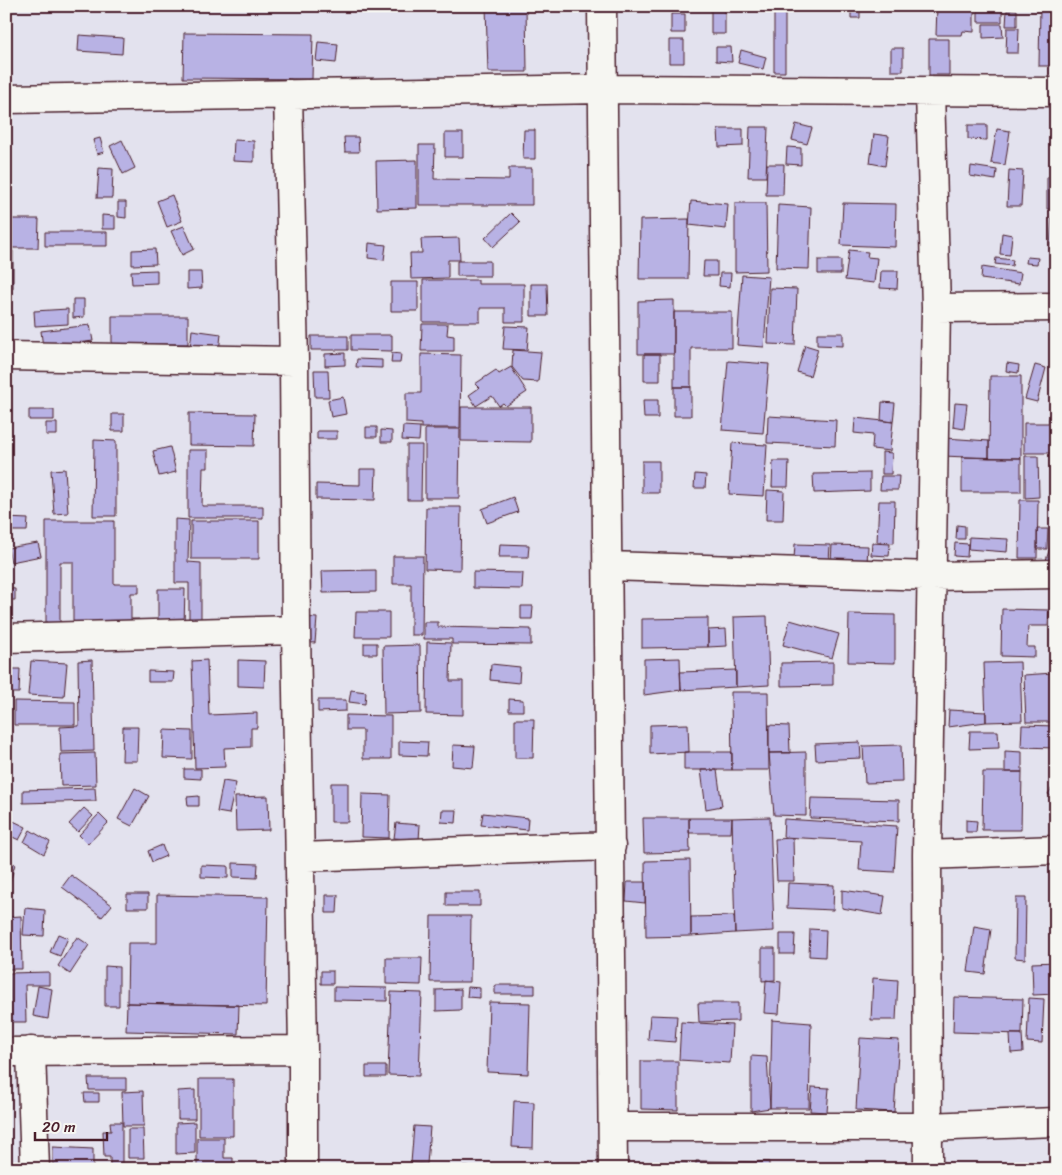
<svg xmlns="http://www.w3.org/2000/svg" width="1062" height="1175" font-family="Sriracha,sans-serif">
	<style>
		.building { fill: #b8b2e4; stroke: #4a1f2b }
		.lines { fill: none; stroke-linecap: round; stroke-linejoin: round }
		.minor-casing { stroke: #4a1f2b; stroke-width: 31 }
		.minor { stroke: #f6f6f2; stroke-width: 28 }
	</style>
	<rect width="100%" height="100%" fill="#e3e2ee"/>
	<filter id="ink" filterUnits="userSpaceOnUse"><feTurbulence type="fractalNoise" baseFrequency=".02" numOctaves="2"/><feDisplacementMap in="SourceGraphic" scale="10" xChannelSelector="R" yChannelSelector="G"/><feConvolveMatrix kernelMatrix="1 2 1 2 8 2 1 2 1" color-interpolation-filters="sRGB"/></filter>
	<g filter="url(#ink)">
		<!-- building -->
		<path class="building" d="M486,6H526L527,72H488Z
			M851,6H860V18H851Z
			M865,6H922V8H865Z
			M937,6H974V32L963,31L962,35H936Z
			M978,6H1002V22H978Z
			M1040,6H1056V66H1039Z
			M711,9H725V34H711Z
			M1007,10H1017V26H1006Z
			M774,11H785V72H774Z
			M671,14H685V33H671Z
			M983,24H1002L1003,37L983,38Z
			M1007,28H1019L1018,53H1006Z
			M184,33L313,34L312,79L183,78Z
			M79,35L123,38L122,54L78,51Z
			M929,39H949V75H929Z
			M669,40H684V63H669Z
			M318,42L338,44L336,63L316,61Z
			M716,47H731L732,62L716,61Z
			M891,48H903V71H891Z
			M741,50L766,57L763,69L738,63Z
			M796,124L812,128L807,144L792,140Z
			M968,125H987V140L968,139Z
			M750,127H768L766,177H748Z
			M718,129H743V146L719,147Z
			M997,129L1010,131L1005,165L991,163Z
			M524,130H535V159H523Z
			M445,133H463V157H445Z
			M874,134L889,136L885,166L870,163Z
			M344,137H358L359,152H345Z
			M100,138L104,152L97,154L93,140Z
			M122,140L135,168L123,174L110,146Z
			M234,140L254,141V162L233,161Z
			M1054,141H1056V209H1047V177H1054Z
			M419,145H435L434,179L509,180V168H532V205H419Z
			M787,147L801,148V165L786,164Z
			M417,160V208L377,209L376,161Z
			M767,164H784L783,195H766Z
			M971,166L997,170L996,180L970,176Z
			M99,168L113,169L112,198H97Z
			M1009,170L1023,171L1021,206H1007Z
			M172,195L182,221L167,227L157,201Z
			M691,201L728,204L726,229L689,225Z
			M118,202H126V218L118,217Z
			M735,203H766L767,271L735,272Z
			M843,203L896,204L895,247L841,245Z
			M778,205L811,207L809,269L776,268Z
			M511,213L520,222L493,247L485,238Z
			M1052,213H1056V249H1050Z
			M102,215L115,216V229H102Z
			M6,219H39L38,248H6Z
			M689,219L688,279H639L640,220Z
			M184,226L194,249L182,255L171,231Z
			M45,232H107V246H45Z
			M1002,233L1012,235L1010,255L1000,254Z
			M459,238L460,260H448V278L411,279L410,253H422L421,239Z
			M369,243L386,245L384,260L368,258Z
			M155,249L156,264L132,265V250Z
			M849,250L868,252L867,257L877,258L874,283L845,280Z
			M6,251H13V288H6Z
			M1027,257L1038,258L1037,264L1026,263Z
			M996,258L1013,260L1012,266L995,264Z
			M818,260H841V274H818Z
			M457,261H490V276H457Z
			M704,261H717V276H703Z
			M982,267L1021,273L1019,284L981,279Z
			M157,270V283L132,284L131,271Z
			M881,271H898L897,289L880,288Z
			M187,272H201L202,288L187,289Z
			M720,273H731L730,287L719,286Z
			M742,275L769,277L764,347L737,345Z
			M423,280H478V284H524V322H505V308H480V322H423Z
			M391,282H418V311H391Z
			M531,284H547L548,316H531Z
			M770,288L797,289L795,345L768,344Z
			M73,299H84V317L73,318Z
			M674,300V354H638V301Z
			M68,309V324L35,326L34,311Z
			M674,312H732V348H691V387H674Z
			M112,316H188V344H112Z
			M422,324H448L447,335L454,336V351H421Z
			M90,325L93,341L43,348L41,331Z
			M505,326L529,327L527,350L503,349Z
			M192,330L221,334L219,352L190,348Z
			M817,333H843V346L817,345Z
			M351,335H392V351L351,350Z
			M311,336H348V350H311Z
			M805,345L818,349L810,376L797,372Z
			M513,350L541,352L538,382L523,381L512,367Z
			M345,353V365L325,366V354Z
			M392,353L401,354L400,363H391Z
			M421,354L461,355L460,428H421V424L406,423V393H421Z
			M644,354H660V381H644Z
			M357,359L382,360V368L356,367Z
			M728,361L769,364L763,433L722,430Z
			M1007,363L1019,365L1018,373L1006,371Z
			M1035,365L1046,368L1037,402L1025,399Z
			M511,367L527,392L506,406L503,403L499,406L492,396L476,406L469,395L479,388L475,384L496,370L499,374Z
			M314,370H328L329,397H315Z
			M990,376H1021V458H989Z
			M674,387H691V416H674Z
			M343,397L346,414L331,417L328,400Z
			M643,400H658V418H644Z
			M882,402L895,403L893,422L881,420Z
			M955,403L967,404L964,429L953,427Z
			M461,407H531V442L461,441Z
			M29,410H54V420H29Z
			M189,413L255,414L254,446L189,445Z
			M112,414H124V431H112Z
			M768,416L836,420L835,446L767,443Z
			M855,418L893,422L890,451L872,449L873,435L854,433Z
			M1049,418H1056V453H1024V423H1049Z
			M46,423H57V435H46Z
			M403,426L420,427L419,441L402,440Z
			M366,427H377V437H366Z
			M425,429H460L459,498H425Z
			M381,430L392,431V442H381Z
			M317,431H337V439H317Z
			M945,438L989,441V458L943,456Z
			M94,440L116,441V516H93Z
			M732,443L767,445L764,496L729,494Z
			M407,445H422L421,500H407Z
			M170,447L176,472L159,476L153,451Z
			M188,450H208V468H203L202,506H263V518H188Z
			M882,452L892,453L891,474H882Z
			M1025,456H1038L1039,497L1025,498Z
			M962,457L1021,458V492H962Z
			M642,461H659V493H642Z
			M773,461H789L788,487H772Z
			M65,469L68,513L54,514L51,470Z
			M360,469H376L375,500L316,499V484L360,485Z
			M870,473V491L814,493L813,474Z
			M695,474L706,475L705,488H694Z
			M881,476H899L898,490H880Z
			M767,490L784,491L783,520H766Z
			M513,497L518,512L487,523L482,509Z
			M1020,500H1038L1037,558H1019Z
			M879,501H895L894,543L877,542Z
			M426,507H461L460,570L425,569Z
			M6,518L28,519L27,531H6Z
			M175,519L189,520L188,562L201,563V619H189V583H175Z
			M46,521H114V584H139V593H131V619H139V625H73V562H60V625H46Z
			M191,521H259V559H191Z
			M957,525L965,526V539H956Z
			M1037,529H1048L1047,549H1037Z
			M1056,530V563L1046,560Z
			M969,537L1008,539L1007,552L968,549Z
			M38,543L41,556L11,562L8,548Z
			M872,543L890,544L889,556L871,555Z
			M955,543L968,544L967,557L954,556Z
			M500,544L529,545L528,557H499Z
			M795,544L830,545L829,561L794,559Z
			M832,545L868,546L867,563L831,561Z
			M393,556H423L422,635H411V584H393Z
			M376,570V592L323,593L322,571Z
			M473,572L523,573L522,589L473,588Z
			M6,588L15,589V600H6Z
			M158,589H185L184,625H158Z
			M521,606H533L532,619H521Z
			M1002,609L1049,610L1048,626H1028L1027,647H1035V657L1001,656Z
			M356,612H389V637H355Z
			M849,614L895,615V663L848,662Z
			M767,616L769,685L736,687L734,617Z
			M302,617L317,618L315,643L301,642Z
			M708,618V647L642,648V619Z
			M790,620L839,634L832,658L783,645Z
			M424,622H438V627L531,629V645L452,644V639H424Z
			M726,629L727,646L708,647V630Z
			M427,642L451,643L450,681H463V715L426,714Z
			M364,643H377V654H364Z
			M420,645L421,713L384,714L383,646Z
			M680,658L681,690L644,695V659Z
			M92,660L94,751L61,752L60,727L79,726L78,661Z
			M207,660L209,715L257,713V728H251V747L224,748L225,767L195,768L192,661Z
			M238,660L265,661L264,687L238,686Z
			M31,661L67,663L64,697L28,695Z
			M833,662V685L781,686V663Z
			M1020,662L1022,721L986,722L984,663Z
			M491,664L520,667L519,683L490,680Z
			M6,669H20L19,693H6Z
			M736,670V687L681,690L680,672Z
			M148,671L174,672L173,682H148Z
			M1053,673L1054,722H1026L1024,675Z
			M351,690L366,692L365,704L349,702Z
			M731,692H768L769,770H732Z
			M509,699L523,700V711H509Z
			M318,700H346V711L318,712Z
			M14,701L75,702V725H14Z
			M949,710L986,712V722L948,727Z
			M346,715L391,716V759H363V730H346Z
			M515,719H534L533,758H515Z
			M688,724L689,752L650,754V725Z
			M769,725L789,726L790,753H769Z
			M1022,725L1056,726V748L1021,747Z
			M123,727H138L137,761H122Z
			M164,730L192,731V759L163,758Z
			M970,731H998L999,748L969,749Z
			M399,741L428,742L427,756L399,755Z
			M860,742L861,758L816,760L815,744Z
			M453,745L475,746L473,768L452,766Z
			M901,745L902,782L865,783L863,746Z
			M1005,751L1022,752V772H1005Z
			M684,752H732V770H684Z
			M806,752V816L774,815L769,753Z
			M95,753L96,785L61,786L60,754Z
			M184,769H201V779L184,778Z
			M701,770H717L722,806L706,809Z
			M983,772H1022L1021,830H982Z
			M223,781L236,783L229,814L217,812Z
			M1056,782V800L1048,794Z
			M331,783H348V822H331Z
			M95,788L96,801L23,803V790Z
			M135,788L149,796L132,826L118,819Z
			M362,794L390,795L389,838L361,837Z
			M199,796V806H188L187,797Z
			M268,796L269,830L236,831L235,797Z
			M811,798L899,800V821L810,818Z
			M84,808L93,816L78,832L69,824Z
			M442,810H457L456,823L441,822Z
			M483,813L528,818L527,830L481,825Z
			M99,814L108,823L88,844L79,835Z
			M770,817L774,931L735,933L732,818Z
			M7,818L26,827L19,840L6,834Z
			M643,818H689L690,852L644,853Z
			M689,818H732L731,833H689Z
			M784,819L897,826L894,872L859,870L861,841L783,837Z
			M966,820L977,821L976,832H966Z
			M396,823L420,825L419,840L394,838Z
			M30,830L50,842L44,854L24,842Z
			M793,838L794,881H777L775,839Z
			M162,845L166,856L152,862L148,851Z
			M690,860L691,936L646,937L645,861Z
			M6,862L15,864L8,890L6,889Z
			M233,863L258,864L257,878L233,877Z
			M201,865L228,866V878L201,877Z
			M71,875L112,905L102,917L62,887Z
			M627,882H645V903L626,901Z
			M788,883L834,885L833,910L787,908Z
			M842,890L885,896L882,915L842,908Z
			M446,892H480V906H446Z
			M127,894H148V908H127Z
			M157,895L268,897L266,1006L127,1003L128,943H157Z
			M326,895H338L337,913H326Z
			M1016,898H1026L1025,959L1015,958Z
			M25,908L45,910L44,936L23,935Z
			M21,916L22,969H9L7,917Z
			M431,916H471L470,982H430Z
			M734,916L735,933L691,936V917Z
			M974,926L991,929L985,974L968,972Z
			M810,929L826,930L825,957L809,956Z
			M58,934L68,938L60,956L50,952Z
			M780,934H795L794,954H780Z
			M77,937L89,945L70,974L58,966Z
			M762,948H775V980L762,981Z
			M386,958H422L421,985L386,984Z
			M1056,962V994L1033,995L1032,963Z
			M105,966L119,967V1006H105Z
			M321,971H333V984H321Z
			M49,972V985H25L26,1022H11L10,973Z
			M873,978L898,980L896,1020H871Z
			M766,980L781,982L779,1014L764,1013Z
			M495,985H535V994H495Z
			M38,986L52,989L48,1019L33,1016Z
			M334,987L387,988V1001L334,1000Z
			M468,987L480,988V998L467,997Z
			M461,989V1010L436,1011V990Z
			M391,992L422,993L419,1076L388,1075Z
			M954,997L1023,999L1022,1034L953,1032Z
			M1029,998L1044,999L1042,1043L1027,1042Z
			M489,1002L530,1003L528,1074L487,1072Z
			M127,1003L239,1005L238,1034L126,1031Z
			M698,1003H738V1021L699,1022Z
			M650,1015L677,1016L675,1042L648,1040Z
			M772,1020L811,1023L809,1108H770Z
			M681,1022L732,1025L730,1063L679,1060Z
			M1010,1034H1022L1023,1052L1011,1053Z
			M860,1038L899,1040L894,1112L856,1110Z
			M751,1056L767,1057L770,1108L751,1111Z
			M641,1061H678V1110L641,1109Z
			M366,1066H386V1077H366Z
			M88,1078H126V1090H89Z
			M199,1079H233V1136H199Z
			M812,1087L829,1088L827,1112L810,1111Z
			M195,1090V1119H178V1091Z
			M143,1091L144,1126H123L122,1092Z
			M84,1093H99V1102H85Z
			M514,1101L534,1102L533,1148L512,1147Z
			M110,1122H122V1169H110V1157H104L103,1131H111Z
			M195,1122V1153L176,1154V1123Z
			M414,1126L430,1127L427,1164L411,1163Z
			M128,1129H143L144,1158H128Z
			M197,1138H224V1158H233V1169H197Z
			M53,1147L93,1149V1169H53Z
			M696,1161L769,1162V1169H696Z
			M650,1163H687V1169H650Z
			M163,1166H196V1169H163Z
			M434,1166L469,1167V1169H434Z
			M951,1166H979V1169H951Z
			M1001,1166H1038V1169H1001Z"/>
		<g class="lines">
			<!-- minor casing -->
			<g class="minor-casing">
				<path id="minor" d="M602,6L613,1169
					M288,94L294,361L296,630L303,1050V1169
					M6,99L603,89L1056,92
					M936,308L1056,307
					M6,356L294,361
					M608,566L932,576L1056,574
					M6,638L296,630
					M927,855L1056,850
					M300,857L611,846
					M31,1051L35,1169
					M6,1052L303,1050
					M613,1127H927L1056,1122
					M928,1169L927,855L936,308L930,91"/>
			</g>
			<!-- minor -->
			<use href="#minor" class="minor"/>
		</g>
	</g>
	<!-- margin -->
	<rect width="1062" height="1175" fill="none" stroke="#f6f6f2" stroke-width="25"/>
	<rect x="12" y="12" width="1037" height="1150" fill="none" stroke="#4a1f2b" stroke-width="2" filter="url(#ink)"/>
	<!-- scale -->
	<path d="M35 1132v8h72v-8" fill="none" stroke="#4a1f2b" stroke-width="2.5"/>
	<text x="42" y="1132" font-size="15" fill="#4a1f2b" stroke="#f6f6f2" stroke-width="4" paint-order="stroke">20 m</text>
</svg>
